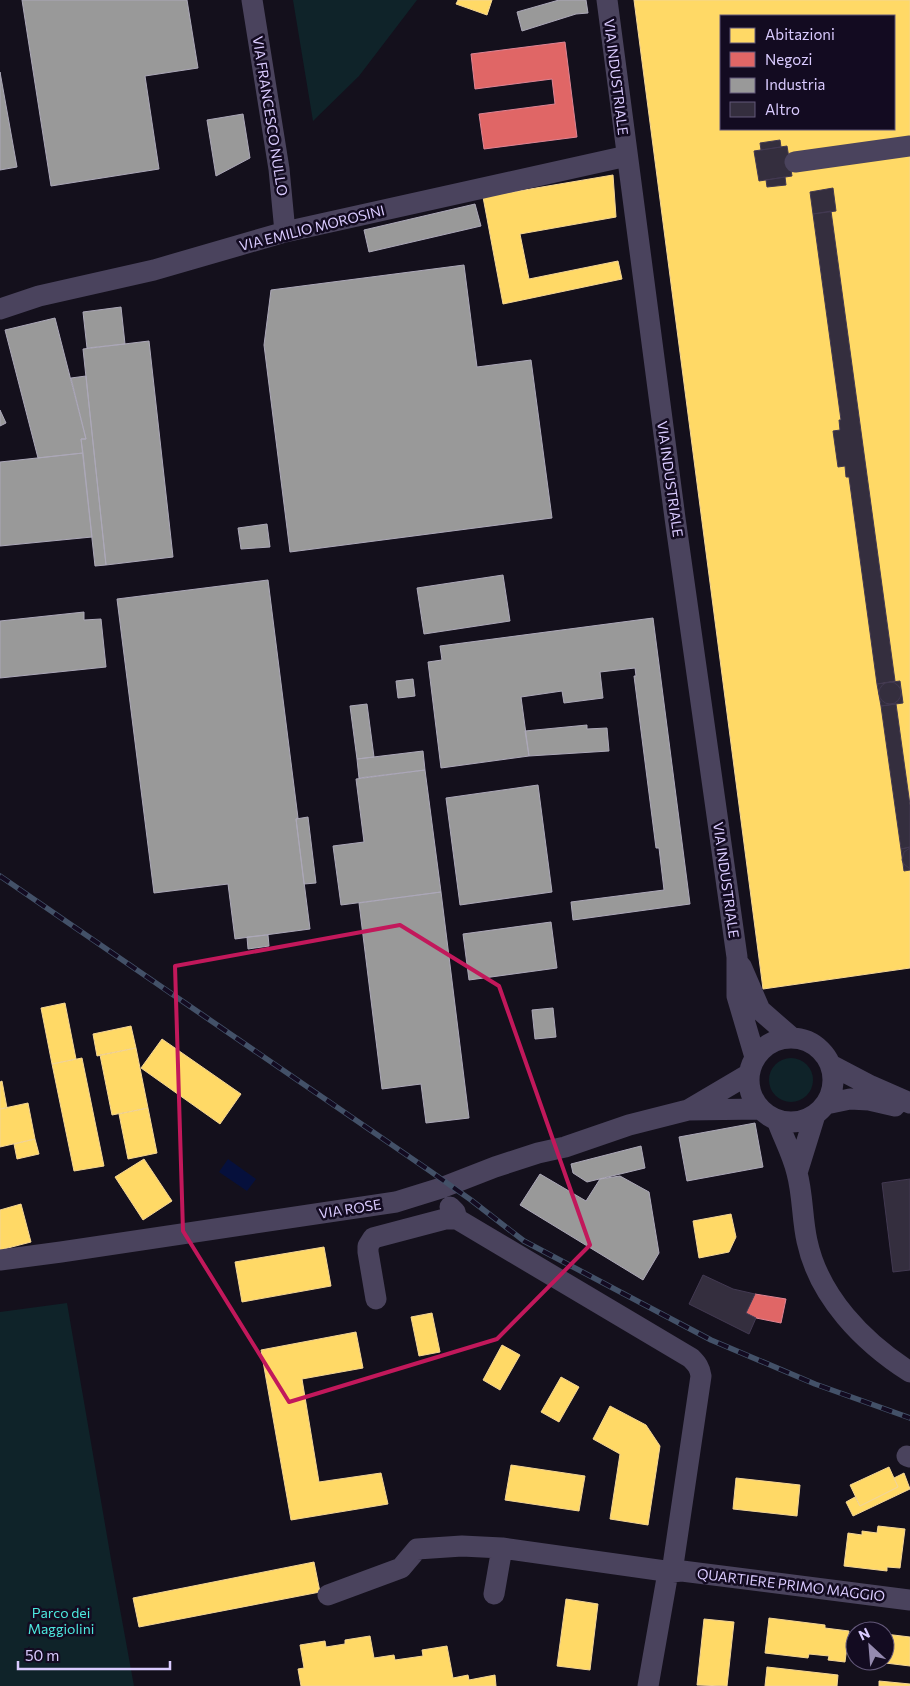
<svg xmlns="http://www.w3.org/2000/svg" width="910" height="1686" font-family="Commissioner,sans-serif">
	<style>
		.green { fill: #0f2329 }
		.water { fill: #06103c }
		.homes { fill: #ffd966; stroke: #f4d594; fill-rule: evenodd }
		.shops { fill: #e06666; stroke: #de8494 }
		.industry { fill: #999; stroke: #aca8b8 }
		.building { fill: #342e3e; stroke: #423951 }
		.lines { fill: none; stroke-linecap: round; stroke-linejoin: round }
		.street { stroke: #4a435d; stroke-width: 21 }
		.rail-casing { stroke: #435168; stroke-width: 5.5 }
		.rail { stroke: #130b21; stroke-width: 4; stroke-dasharray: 11; stroke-linecap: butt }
		.marked { fill: none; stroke: #c2185b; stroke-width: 4; stroke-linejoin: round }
		.labels { text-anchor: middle; stroke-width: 5; stroke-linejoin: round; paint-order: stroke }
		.street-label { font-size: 14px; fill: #dacbff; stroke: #130b21 }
		.park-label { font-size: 14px; fill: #4de8de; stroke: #130b21 }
	</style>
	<rect width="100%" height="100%" fill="#14101c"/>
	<!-- green -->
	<path class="green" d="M293,0H417L359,76L313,121Z
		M769 1080a22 22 0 1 1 44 0a22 22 0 1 1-44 0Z
		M67,1303L112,1565L134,1686H0V1312Z"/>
	<!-- water -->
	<path class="water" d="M228,1159L256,1179L247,1191L219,1172Z"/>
	<!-- homes -->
	<path class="homes" d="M458,0H492L487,15L456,4Z
		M634,0H910V968L763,989ZM721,16H894V129H721Z
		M613,175L616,217L520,234L529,279L618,261L622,279L503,304L483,197Z
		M65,1003L76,1059L52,1064L41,1008Z
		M131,1026L136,1048L97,1056L93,1034Z
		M162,1039L241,1094L220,1124L141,1068Z
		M136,1048L148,1108L112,1115L100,1055Z
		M82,1058L104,1166L74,1171L52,1064Z
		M2,1081L7,1108L0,1109V1082Z
		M28,1103L35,1139L0,1147V1109Z
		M148,1108L157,1153L128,1159L119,1114Z
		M35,1139L39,1154L17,1159L14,1144Z
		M144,1159L172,1201L143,1220L115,1177Z
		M21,1204L31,1242L0,1250V1210Z
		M731,1214L736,1237L729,1252L699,1258L693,1221Z
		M324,1247L331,1286L242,1302L235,1262Z
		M432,1313L440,1352L419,1356L411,1317Z
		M356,1332L363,1368L302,1379L319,1482L381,1473L388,1504L291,1520L261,1350Z
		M502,1345L520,1355L500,1390L483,1380Z
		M561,1377L579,1387L559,1422L541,1412Z
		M610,1406L646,1425L660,1446L648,1525L610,1519L620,1454L593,1439Z
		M511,1465L585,1476L579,1511L505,1500Z
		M889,1467L898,1487L860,1506L850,1485Z
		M904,1473L910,1489L853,1516L846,1502L855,1497L860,1506L898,1487L894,1478Z
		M736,1478L800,1485L797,1516L733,1509Z
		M878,1526L905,1529L900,1568L887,1567V1571L844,1566L848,1533L862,1535V1531L877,1533Z
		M314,1562L320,1592L139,1627L133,1598Z
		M566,1599L598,1604L590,1670L557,1666Z
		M769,1618L825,1625V1628L849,1631L845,1662L828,1660L829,1656L809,1654L808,1658L765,1653Z
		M704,1619L734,1622L727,1686L697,1685Z
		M885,1634L910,1637V1666L869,1661H885Z
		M370,1636L374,1658L394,1655L395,1660L423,1656L422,1650L447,1646L453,1678L468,1675L469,1680L495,1675L496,1686H301L298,1669L304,1668L300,1645L325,1641L326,1647L345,1644V1640Z
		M767,1667L838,1675L837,1686H765Z
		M879,1681L910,1684V1686H879Z"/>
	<!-- shops -->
	<path class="shops" d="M565,42L577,137L484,149L479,114L555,104L552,79L475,89L471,54Z
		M755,1294L786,1299L781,1323L756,1318L746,1313Z"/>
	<!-- industry -->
	<path class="industry" d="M22,0H187L198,68L145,76L159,169L51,186Z
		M559,0H586L588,13L576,14L522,31L517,12Z
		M0,72L17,167L0,170Z
		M243,114L250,158L216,176L207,120Z
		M475,204L481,226L369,252L364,230Z
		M464,265L477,367L531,360L552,518L290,552L264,345L271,290Z
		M121,307L125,344L87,348L83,312Z
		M55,318L86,439H81L83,453L38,458L5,330Z
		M149,341L173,557L106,565L83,349Z
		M86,376L106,565L95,566L81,439H86L71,378Z
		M0,410L6,423L0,426Z
		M83,453L92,537L0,546V462Z
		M267,524L270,547L241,549L238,528Z
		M503,575L510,621L424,634L417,588Z
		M268,580L298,818L296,819L310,929L235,939L228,884L154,893L117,599Z
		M84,612V620L101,619L106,667L0,678V621Z
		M653,618L690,904L573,920L571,902L664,890L659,848H656L634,676H636L635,668L600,672L603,698L564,703L562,691L521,697L529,756L441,768L428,662L442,660L440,646Z
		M413,679L415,696L398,698L396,681Z
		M367,704L374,757L357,759L350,706Z
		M587,725V729L607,728L609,751L529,756L525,731Z
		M423,751L425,770L359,778L357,759Z
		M425,770L441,892L341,905L333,846L364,842L356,779Z
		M538,785L552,892L460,905L446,798Z
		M308,817L316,883L304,884L296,819Z
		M441,892L469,1118L426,1123L421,1084L382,1089L359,903Z
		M551,922L557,968L469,980L463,934Z
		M268,935L269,946L248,949L247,937Z
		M553,1008L556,1037L535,1039L532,1010Z
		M755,1123L763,1167L687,1181L679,1137Z
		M641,1146L645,1168L587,1182L573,1173L571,1164Z
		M540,1174L586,1201L600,1179L620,1176L649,1192L659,1253L643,1280L520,1205Z"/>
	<!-- building -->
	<path class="building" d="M780,140L781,147L761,150L760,143Z
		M787,146L792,176L759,181L754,151Z
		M785,177L786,185L767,187L766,180Z
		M833,188L836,211L813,214L810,192Z
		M831,211L895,681L877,684L849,477H846L845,466L838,467L833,431L840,430L839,420H841L813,214Z
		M900,681L903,703L881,706L877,684Z
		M879 693a11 11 0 1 1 22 0a11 11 0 1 1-22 0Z
		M896,704L910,805V847L901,849L881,706Z
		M910,847V870L904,871L901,849Z
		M910,848V869L904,864L902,860L904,852Z
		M910,1179V1270L893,1272L882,1183Z
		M703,1275L733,1289L755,1294L746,1313L756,1318L749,1334L689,1304Z"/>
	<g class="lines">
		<!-- street -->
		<path class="street" d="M252,0L279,169L285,232
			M607,0L675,518L737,957V996L755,1057
			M795,162L910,146
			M0,309L39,296L154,270L285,232L627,156
			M741,966L760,1010L791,1037
			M749 1080a42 42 0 1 1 84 0a42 42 0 1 1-84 0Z
			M831,1065L871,1086L910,1103
			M826,1104L850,1099L869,1100L895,1106
			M688,1110L749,1074
			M777,1120C783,1137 793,1155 797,1173C803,1195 802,1219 807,1241C819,1297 863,1342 910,1372
			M797,1173L815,1115
			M0,1260L61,1252L396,1202L441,1188L495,1167L538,1153L565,1147L629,1125L688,1110L760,1109
			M376,1299L368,1252V1246L373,1238L445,1219H457
			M907,1456L910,1457
			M494,1594L502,1548
			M328,1595L401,1568L417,1549L462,1546L502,1548L672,1572L701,1376C700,1368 697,1364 691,1358L457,1219L455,1212L450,1207
			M648,1686L667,1578L672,1572L682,1571L910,1600"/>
		<!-- rail casing -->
		<g class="rail-casing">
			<path id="rail" d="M0,876L430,1171L471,1200L524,1241L711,1340L815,1384L910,1418"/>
		</g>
		<!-- rail -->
		<use href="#rail" class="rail"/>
	</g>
	<!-- marked area -->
	<path class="marked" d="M400,925L499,986L590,1245L497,1339L289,1402L183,1231L175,966Z"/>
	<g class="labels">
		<!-- street labels -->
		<g class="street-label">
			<text transform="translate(616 77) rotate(83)" y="5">VIA INDUSTRIALE</text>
			<text transform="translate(270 116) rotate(81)" y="5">VIA FRANCESCO NULLO</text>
			<text transform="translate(312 228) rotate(-14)" y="5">VIA EMILIO MOROSINI</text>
			<text transform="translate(670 479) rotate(82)" y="5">VIA INDUSTRIALE</text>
			<text transform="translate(726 880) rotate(82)" y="5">VIA INDUSTRIALE</text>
			<text transform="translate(350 1209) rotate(-9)" y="5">VIA ROSE</text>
			<text transform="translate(791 1585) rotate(7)" y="5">QUARTIERE PRIMO MAGGIO</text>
		</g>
		<!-- park labels -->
		<g class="park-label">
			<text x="61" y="1618">Parco dei<tspan x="61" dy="16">Maggiolini</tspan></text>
		</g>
	</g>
	<!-- legend -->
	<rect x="720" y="15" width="175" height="115" fill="#130b21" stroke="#63587a"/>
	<rect x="730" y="28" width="25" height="15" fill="#ffd966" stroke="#63587a"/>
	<text x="765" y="40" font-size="15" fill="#dacbff">Abitazioni</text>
	<rect x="730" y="52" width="25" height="15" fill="#e06666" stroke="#63587a"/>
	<text x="765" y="65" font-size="15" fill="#dacbff">Negozi</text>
	<rect x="730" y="78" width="25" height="15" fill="#999999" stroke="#63587a"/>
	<text x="765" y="90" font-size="15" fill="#dacbff">Industria</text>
	<rect x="730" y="102" width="25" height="15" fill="#342e3e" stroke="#63587a"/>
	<text x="765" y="115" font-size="15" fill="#dacbff">Altro</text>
	<!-- north arrow -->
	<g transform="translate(870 1646) rotate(334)"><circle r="24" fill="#130b21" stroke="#63587a"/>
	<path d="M0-4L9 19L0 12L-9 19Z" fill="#958ab0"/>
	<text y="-8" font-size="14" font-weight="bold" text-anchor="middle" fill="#dacbff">N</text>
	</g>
	<!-- scale -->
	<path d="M18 1661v8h152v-8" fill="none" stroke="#dacbff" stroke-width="2.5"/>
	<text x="25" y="1661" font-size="15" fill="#dacbff" stroke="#130b21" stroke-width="4" paint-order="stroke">50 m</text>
</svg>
